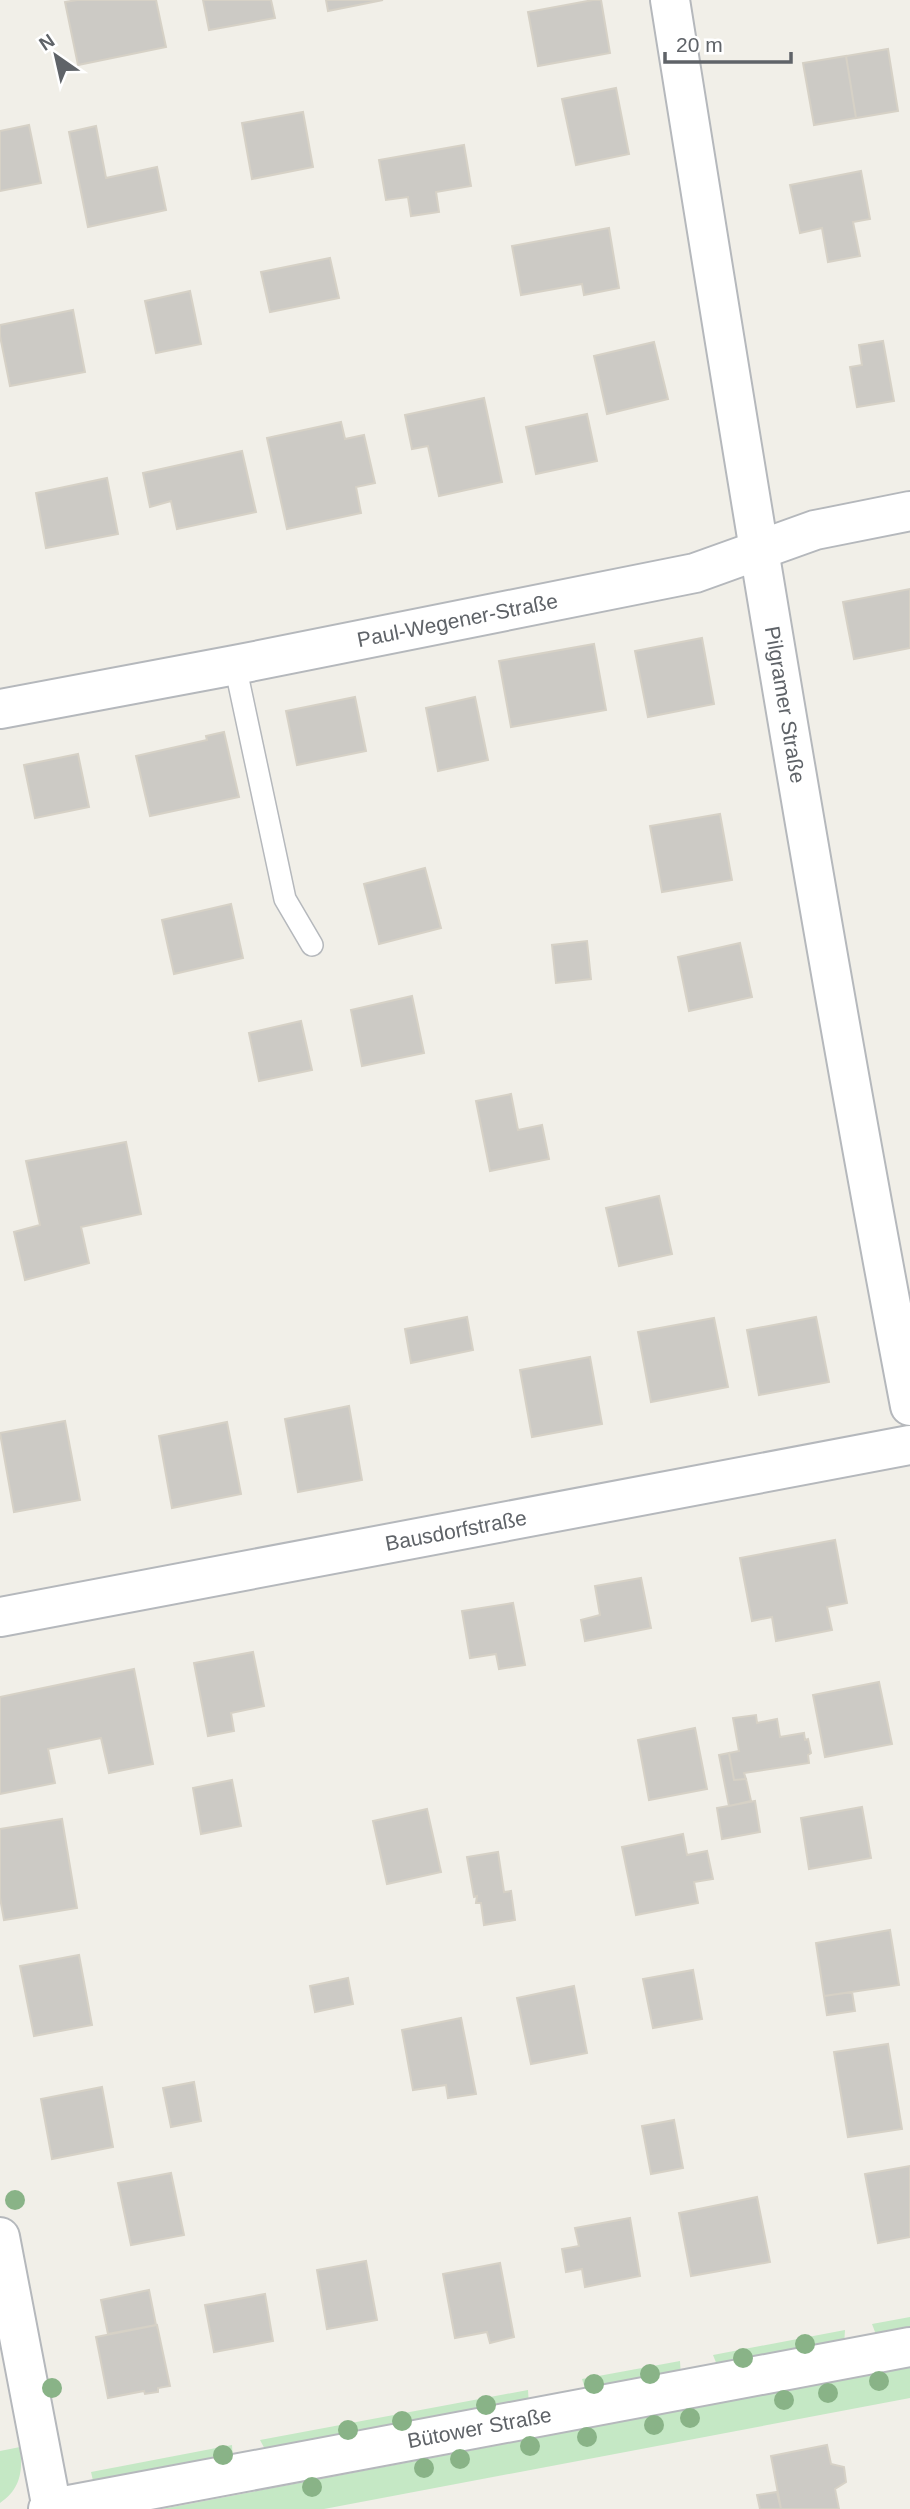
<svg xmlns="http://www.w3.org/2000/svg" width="910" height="2509" font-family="Helvetica,sans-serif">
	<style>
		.green { fill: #c5e8c5 }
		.building { fill: #cccac5; stroke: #d6d1c6; stroke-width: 2 }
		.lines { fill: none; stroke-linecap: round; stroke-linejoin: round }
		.service-casing { stroke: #b5b8bc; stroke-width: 24 }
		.minor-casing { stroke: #b5b8bc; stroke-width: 42 }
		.service { stroke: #fff; stroke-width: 21 }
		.minor { stroke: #fff; stroke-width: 38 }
		.tree { fill: #89b387 }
		.labels { text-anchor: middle; stroke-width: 5; stroke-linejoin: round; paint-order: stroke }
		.street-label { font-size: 21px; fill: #5f6368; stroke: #fff }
	</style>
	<rect width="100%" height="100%" fill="#f1efe8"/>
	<!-- green -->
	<path class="green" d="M910,2317V2334L878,2340L872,2324Z
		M845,2330L844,2346L719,2370L713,2355Z
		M680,2361L681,2377L587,2395L582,2379Z
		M910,2367V2398L324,2509H162Z
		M528,2390L529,2406L268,2455L260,2440Z
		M232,2445L233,2461L94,2485L91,2472Z
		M20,2447C23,2470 21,2489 0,2503V2451Z"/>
	<!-- building -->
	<path class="building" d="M77,0H156L166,47L78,65L65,2Z
		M203,0H271L275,18L209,30Z
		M326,0H383L328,11Z
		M593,0H601L610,53L538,66L528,12Z
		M888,49L898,111L856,118L846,56Z
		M846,56L856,118L814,125L803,63Z
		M616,88L629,154L576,165L562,99Z
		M303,112L313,167L252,179L242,123Z
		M29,125L41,183L0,191V131Z
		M96,126L106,178L157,167L166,210L88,227L69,132Z
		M464,145L471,186L436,192L439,212L411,216L408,197L386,200L379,160Z
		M861,171L870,219L853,222L860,256L828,262L822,228L800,233L790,185Z
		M609,228L619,288L584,295L582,284L521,295L512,246Z
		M330,258L339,298L270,312L261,272Z
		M190,291L201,344L156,353L145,301Z
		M73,310L85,372L10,386L0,336V325Z
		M883,341L894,401L857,407L850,367L862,365L859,345Z
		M654,342L668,399L607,414L594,356Z
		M484,398L502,482L439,496L428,446L412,449L405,415Z
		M587,414L597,461L536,474L526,427Z
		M341,422L345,439L364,435L375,483L356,487L361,513L287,529L267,438Z
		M242,451L256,512L177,529L171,501L150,507L143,473Z
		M107,478L118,534L46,548L36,493Z
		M910,589V648L854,659L843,602Z
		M702,638L714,704L648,717L635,651Z
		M594,644L606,710L511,727L499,661Z
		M355,697L366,751L297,765L286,711Z
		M475,697L488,760L438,771L426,708Z
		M224,732L239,797L150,816L136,756L207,740L206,736Z
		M78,754L89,807L35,818L24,765Z
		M720,814L732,880L662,892L650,826Z
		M425,868L441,928L379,944L364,884Z
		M231,904L243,958L174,974L162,920Z
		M587,941L591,979L556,983L552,945Z
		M740,943L752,997L689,1011L678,957Z
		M412,996L424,1053L362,1066L351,1010Z
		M301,1021L312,1070L259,1081L249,1033Z
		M511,1094L518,1130L542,1125L549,1159L490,1171L476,1101Z
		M126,1142L141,1214L81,1227L89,1263L25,1280L14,1232L40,1225L26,1161Z
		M659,1196L672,1254L619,1266L606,1208Z
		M467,1317L473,1350L411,1363L405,1329Z
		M816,1317L829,1382L759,1395L747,1330Z
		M714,1318L728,1387L651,1402L638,1332Z
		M590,1357L602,1424L532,1437L520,1370Z
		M349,1406L362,1480L298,1492L285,1419Z
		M65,1421L80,1500L14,1512L0,1433Z
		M227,1422L241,1494L172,1508L159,1436Z
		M835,1540L847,1603L827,1607L832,1630L776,1641L772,1617L752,1621L740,1558Z
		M641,1578L651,1628L585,1641L581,1620L600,1615L595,1586Z
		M513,1603L525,1665L499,1669L496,1654L470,1658L462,1611Z
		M253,1652L264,1706L231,1713L234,1731L208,1736L194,1663Z
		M134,1669L153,1764L109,1773L101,1738L48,1749L55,1783L0,1794V1697Z
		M879,1682L892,1744L825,1757L813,1695Z
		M756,1715L757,1723L777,1719L780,1737L804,1733L805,1740L808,1739L811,1753L808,1755L809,1763L744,1773L746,1779L734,1780L729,1753L739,1751L733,1718Z
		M695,1728L707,1789L649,1800L638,1740Z
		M729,1753L734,1780L746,1779L751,1801L729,1806L719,1755Z
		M232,1780L241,1826L201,1834L193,1788Z
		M755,1801L760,1832L722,1839L717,1808Z
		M862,1807L871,1858L809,1869L801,1818Z
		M427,1809L441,1872L387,1884L373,1821Z
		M62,1819L77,1908L4,1920L0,1898V1829Z
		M683,1834L687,1855L707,1851L713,1879L694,1882L698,1903L636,1915L622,1847Z
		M498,1852L504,1892L511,1891L515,1920L484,1925L481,1903H476L477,1896L474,1897L467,1857Z
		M890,1930L899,1985L824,1996L816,1943Z
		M79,1955L92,2025L34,2036L20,1966Z
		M693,1970L702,2019L653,2028L643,1979Z
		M348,1978L353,2004L315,2012L310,1986Z
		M574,1986L587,2053L531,2064L517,1998Z
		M852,1992L855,2011L827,2015L824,1996Z
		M461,2018L476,2094L448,2098L446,2085L413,2090L402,2030Z
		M888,2044L902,2129L848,2137L834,2052Z
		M194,2082L201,2121L171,2127L163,2088Z
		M102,2087L113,2147L52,2159L41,2099Z
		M674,2120L683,2168L651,2174L642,2126Z
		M910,2166V2237L878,2243L865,2174Z
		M171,2173L184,2235L131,2245L118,2183Z
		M757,2197L770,2262L691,2276L679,2213Z
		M630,2218L640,2276L585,2287L582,2269L566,2272L562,2249L579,2246L575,2228Z
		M366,2261L377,2320L327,2329L317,2270Z
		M500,2263L514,2337L490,2343L487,2332L455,2338L443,2274Z
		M149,2290L156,2325L108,2334L101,2300Z
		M265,2294L273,2341L214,2352L205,2305Z
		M157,2325L170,2386L158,2388V2392L145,2394L144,2391L108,2398L96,2337Z
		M827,2445L831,2464L844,2467L846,2482L835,2489L839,2509H781L771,2456Z
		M777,2492L781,2509H760L757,2495Z"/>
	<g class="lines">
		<!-- service casing -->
		<g class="service-casing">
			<path id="service" d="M235,665L285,899L312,945"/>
		</g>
		<!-- minor casing -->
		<g class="minor-casing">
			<g id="minor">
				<path id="s1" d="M670,0C745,470 821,939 910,1406"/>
				<path id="s2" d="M0,709L235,665L695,573L815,530L910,511"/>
				<path id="s3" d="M0,1617L910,1445"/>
				<path d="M0,2237L52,2509"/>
				<path id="s4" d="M48,2509L910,2347"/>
			</g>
		</g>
		<!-- service -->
		<use href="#service" class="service"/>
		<!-- minor -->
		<use href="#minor" class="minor"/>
	</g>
	<!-- trees -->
	<g class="tree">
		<circle cx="15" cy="2200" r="10"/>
		<circle cx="805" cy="2344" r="10"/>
		<circle cx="743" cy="2358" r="10"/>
		<circle cx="650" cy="2374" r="10"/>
		<circle cx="879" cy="2381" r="10"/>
		<circle cx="594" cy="2384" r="10"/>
		<circle cx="52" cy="2388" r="10"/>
		<circle cx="828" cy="2393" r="10"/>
		<circle cx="784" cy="2400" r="10"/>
		<circle cx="486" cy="2405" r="10"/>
		<circle cx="690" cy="2418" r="10"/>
		<circle cx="402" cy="2421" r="10"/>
		<circle cx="654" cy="2425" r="10"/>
		<circle cx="348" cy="2430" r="10"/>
		<circle cx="587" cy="2437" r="10"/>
		<circle cx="530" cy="2446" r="10"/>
		<circle cx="223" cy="2455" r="10"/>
		<circle cx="460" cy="2459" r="10"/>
		<circle cx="424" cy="2468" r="10"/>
		<circle cx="312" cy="2487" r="10"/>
	</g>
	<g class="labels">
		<!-- street labels -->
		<g class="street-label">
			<text dy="7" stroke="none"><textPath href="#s2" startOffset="466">Paul-Wegener-Straße</textPath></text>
			<text dy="7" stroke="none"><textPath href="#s1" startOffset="714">Pilgramer Straße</textPath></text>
			<text dy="7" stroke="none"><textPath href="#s3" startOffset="464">Bausdorfstraße</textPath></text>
			<text dy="7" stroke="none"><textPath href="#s4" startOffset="439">Bütower Straße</textPath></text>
		</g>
	</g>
	<!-- north arrow -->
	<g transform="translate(56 56) rotate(326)" stroke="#ffffff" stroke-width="5" paint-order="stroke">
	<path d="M0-5L12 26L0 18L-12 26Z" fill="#5f6368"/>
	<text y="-10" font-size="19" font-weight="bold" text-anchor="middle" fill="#5f6368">N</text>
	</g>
	<!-- scale -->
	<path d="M665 52v10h126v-10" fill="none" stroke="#5f6368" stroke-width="3.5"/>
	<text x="676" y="52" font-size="21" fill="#5f6368" stroke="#ffffff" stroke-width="5" paint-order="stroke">20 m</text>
</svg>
